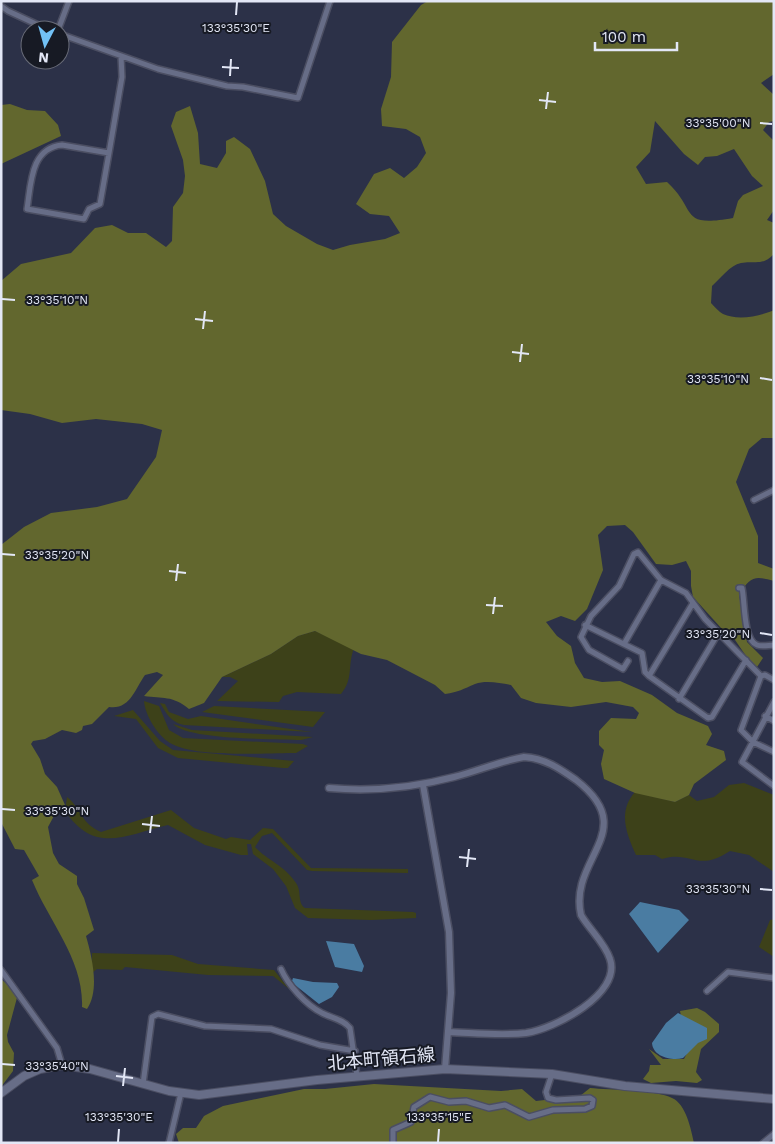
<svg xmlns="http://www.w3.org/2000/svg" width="775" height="1144" font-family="'Work Sans','Noto Sans JP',sans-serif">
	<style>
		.green { fill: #3d4119 }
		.forest { fill: #62672e; fill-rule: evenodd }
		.water { fill: #4a7ca2 }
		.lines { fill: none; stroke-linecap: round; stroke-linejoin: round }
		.minor-casing { stroke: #4b4e62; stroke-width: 8 }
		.tertiary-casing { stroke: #4b4e62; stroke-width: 9 }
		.secondary-casing { stroke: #4b4e62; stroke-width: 10 }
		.minor { stroke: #676d87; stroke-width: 5 }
		.tertiary { stroke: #676d87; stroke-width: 6 }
		.secondary { stroke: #676d87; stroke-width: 8 }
		.ticks { fill: none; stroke: #e3e7f6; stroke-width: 2 }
		.labels { text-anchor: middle; stroke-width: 4; stroke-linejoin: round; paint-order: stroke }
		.street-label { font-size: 18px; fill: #e3e7f6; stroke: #171a24 }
		.ticks-label { font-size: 12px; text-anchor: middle; fill: #e3e7f6; stroke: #171a24; stroke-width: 4; stroke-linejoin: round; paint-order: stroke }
	</style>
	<rect width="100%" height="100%" fill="#2c3148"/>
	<!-- green -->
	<path class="green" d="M315,631L354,648C347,667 354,678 341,694L297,692L283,696L279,702L217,701L238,681L230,677H222L271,654L298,636Z
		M144,701L159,706L169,730L183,738L303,744L308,746L296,753C265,753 195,758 170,743C157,735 145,715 144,701Z
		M160,703L165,704L169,712L188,719L201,716L312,732L184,725C170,722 167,714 160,703Z
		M214,706L325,712L313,727L202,712Z
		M133,710L160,741L173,750L294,761L288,768H283L178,758L158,748L136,719L114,716Z
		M173,724L192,730L313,737L301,740C276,739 187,740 173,724Z
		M744,783L774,795V872L749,855L730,851C697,873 691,850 662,859L655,855H636C627,835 617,812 635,792L675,802L689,795L697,801L714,797L729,785Z
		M67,797C81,808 80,823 101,832L171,810L194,828L226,839L231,837L250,840L263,828L273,829L311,868L408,869V873L312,871L307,870L272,833L262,836L255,847C268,861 283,864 296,883C302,891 297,903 305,908L413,912L416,913V918L371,920L308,918L295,908L286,886L273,869L253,854L251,844H247L248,855H241L205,845L168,825C125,835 95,855 65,811Z
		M774,919V957L759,947L770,920Z
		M92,953L172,955L198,964L274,970L289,989L273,976L208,975L125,967L122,970L97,969L92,973Z"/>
	<!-- forest -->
	<path class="forest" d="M428,1H774V74L761,83L774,95V121L769,122L763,130L774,141V210L767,220L774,223V254C762,267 754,260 741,263C730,265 720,279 712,286L711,303C715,307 719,312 723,314C738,321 761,316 774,310V438H762L749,449L736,482L758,536V563L774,569V581C754,575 750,577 739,595L747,642L763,658L757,667L746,656L733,637L722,629L693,597L691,586V571L686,561L672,565L656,564L633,532L625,525L607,526L598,535L603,570L587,609L575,621L561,616L546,622L557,636L571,646L575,663L584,678L602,682L620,681L652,695L677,713L708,726L712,734L706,745L724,751L726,760L694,784L689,795L675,802L635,793L604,779L601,764L604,750L599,745V731L611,718L636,719L639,713L633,707L606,702L571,707L536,703L521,698L511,685C500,683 486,680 475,684C463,689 459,692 445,694L435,685L387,660L361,654L315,631L298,636L271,654L222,677L204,703L189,709C172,695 163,699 144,696L163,675L157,672L145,675C135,689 130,710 109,707L92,724L83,726L82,730L76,733L62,730L45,739L33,741L31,744L40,759L45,774L57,787L65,805L55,814L48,827L53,853L59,864L77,876V884L84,898L94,930L86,936C92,957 100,990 87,1009L82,1007C84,960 49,922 32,880L39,876L24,850L15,849L1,822V545L24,527L51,513L97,507L127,499L156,457L162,430L142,424L96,419L62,423L30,414L1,410V281L21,264L71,253L95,228L112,225L128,233H146L166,247L172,241L173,207L183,193L185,176L183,160L171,126L176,112L190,106L198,133L200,164L217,168L226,153V141L234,137L250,149L265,181L273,214L286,226L317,244L333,250L350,245L385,239L400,233L389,216L370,214L356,204L374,174L390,168L404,178L417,167L426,153L420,137L406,129L382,126L381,109L391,77L392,42L421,5ZM655,121L684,154L698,165L705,157L717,156L734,149L752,176L763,186L743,195L738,201L733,218C678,228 698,210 667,182L646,184L636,167L650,152Z
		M10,104L27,110L45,111L58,125L61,136L1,164V105Z
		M1,979L18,994L7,1035L8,1042L14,1053L13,1071L1,1087Z
		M697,1008L705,1012L719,1024V1032L701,1049L696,1072L702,1080L697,1083L676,1081L651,1083L643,1079L649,1071L650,1065H661L649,1049L663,1059H684L688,1051L680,1011Z
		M374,1084L501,1091L522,1089L536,1101L580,1096L590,1088C609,1090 657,1090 672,1098C686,1104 691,1129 694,1143H179L176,1134L183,1128H196L204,1116L223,1106L304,1089H325Z"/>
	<!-- water -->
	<path class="water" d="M640,902L679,910L689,920L658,953L629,914Z
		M326,941L354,944L364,966L362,972L335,967Z
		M293,978L313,982L337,983L339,987L332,997L319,1004L295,985L292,981Z
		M678,1013L707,1028V1039L698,1043L683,1058C672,1061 653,1057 652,1043L666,1023Z"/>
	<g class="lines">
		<!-- minor casing -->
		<g class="minor-casing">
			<path id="minor" d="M1,6L8,11L49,30
				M58,30L69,1
				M60,34L158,69L227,86L243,87L298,98L330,1
				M62,145L109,153L100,204L89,209L84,219L27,209C31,185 30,148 62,145Z
				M109,153L122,77L121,56
				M754,500L774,490
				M739,588H742C745,600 743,640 757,645C762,647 769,645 774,645
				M585,625L642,653L645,672L649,676L708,718L712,717L746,660
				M624,644L661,580
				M628,661L623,669L589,650L581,637L591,616L619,586L634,554L638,552L661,580L686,593L705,619L761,676L765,675L774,680
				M649,676L693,603
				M761,676L741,730L753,742L774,752
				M679,699L719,632
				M774,702L742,762L774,786
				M765,716L774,721
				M281,969C288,985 306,1005 322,1013C331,1018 343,1019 350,1028L357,1076
				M1,970L57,1048L62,1065
				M707,991L728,972L774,978
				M143,1084L152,1017L158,1014L205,1026L271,1029L320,1045L355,1051
				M169,1143L181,1093
				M393,1143V1130L411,1122L414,1107L430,1097L449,1102L466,1101L489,1108L505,1105L529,1117L553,1110L585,1109L592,1106L593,1100L590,1098L556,1100L548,1098L546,1092L552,1074
				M763,1143L774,1134"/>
		</g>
		<!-- tertiary casing -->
		<g class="tertiary-casing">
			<path id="tertiary" d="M423,785L449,932L451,993L445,1069
				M329,788C373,792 412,788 454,777C478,771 500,761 524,757C544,758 559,768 576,780C642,831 568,858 581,915C589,929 605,943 610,959C622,994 554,1029 526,1033C501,1036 475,1033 449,1032"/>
		</g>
		<!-- secondary casing -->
		<g class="secondary-casing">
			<path id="secondary" d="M1,1093L24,1076L40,1069L62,1065L90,1069L169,1091L199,1095L317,1080L445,1069L552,1074L625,1086L774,1099"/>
		</g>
		<!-- minor -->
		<use href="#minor" class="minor"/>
		<!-- tertiary -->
		<use href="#tertiary" class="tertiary"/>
		<!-- secondary -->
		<use href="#secondary" class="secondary"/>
	</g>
	<!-- ticks -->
	<path class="ticks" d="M236,15L237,2M222,67L239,68M230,76L231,59M539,100L556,102M546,109L548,92M760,123L772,124M2,299L15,300M195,319L213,321M203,329L205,311M512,352L529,354M520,362L522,344M760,378L772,380M2,554L15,555M169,571L186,573M176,581L178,564M486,605L503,606M493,614L495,597M760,633L772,635M2,809L15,810M142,824L160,826M150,833L152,816M459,857L476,859M467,867L469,849M760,889L772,890M2,1064L15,1065M116,1076L133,1078M123,1086L125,1068M118,1142L119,1129M438,1142L439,1129"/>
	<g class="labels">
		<!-- street labels -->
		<g class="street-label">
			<text transform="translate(381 1059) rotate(-5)" y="6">北本町領石線</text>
		</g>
	</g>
	<g class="ticks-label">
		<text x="236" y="32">133°35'30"E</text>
		<text x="718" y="127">33°35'00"N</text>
		<text x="57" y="304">33°35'10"N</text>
		<text x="718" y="383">33°35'10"N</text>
		<text x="57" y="559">33°35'20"N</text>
		<text x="718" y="638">33°35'20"N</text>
		<text x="57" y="815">33°35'30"N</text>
		<text x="718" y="893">33°35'30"N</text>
		<text x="57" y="1070">33°35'40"N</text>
		<text x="119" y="1121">133°35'30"E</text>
		<text x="439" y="1121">133°35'15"E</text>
	</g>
	<!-- border -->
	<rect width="775" height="1144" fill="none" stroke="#e3e7f6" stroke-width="5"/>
	<!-- north arrow -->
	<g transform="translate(45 45) rotate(186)"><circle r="24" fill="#171a24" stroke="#696c78"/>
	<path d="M0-4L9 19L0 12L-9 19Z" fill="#72c1f5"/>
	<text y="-8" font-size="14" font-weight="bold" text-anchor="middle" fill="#e3e7f6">N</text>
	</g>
	<!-- scale -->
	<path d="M595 42v8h82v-8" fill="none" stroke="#e3e7f6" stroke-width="2.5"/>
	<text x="602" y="42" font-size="15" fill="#e3e7f6" stroke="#171a24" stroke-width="4" paint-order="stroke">100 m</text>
</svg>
